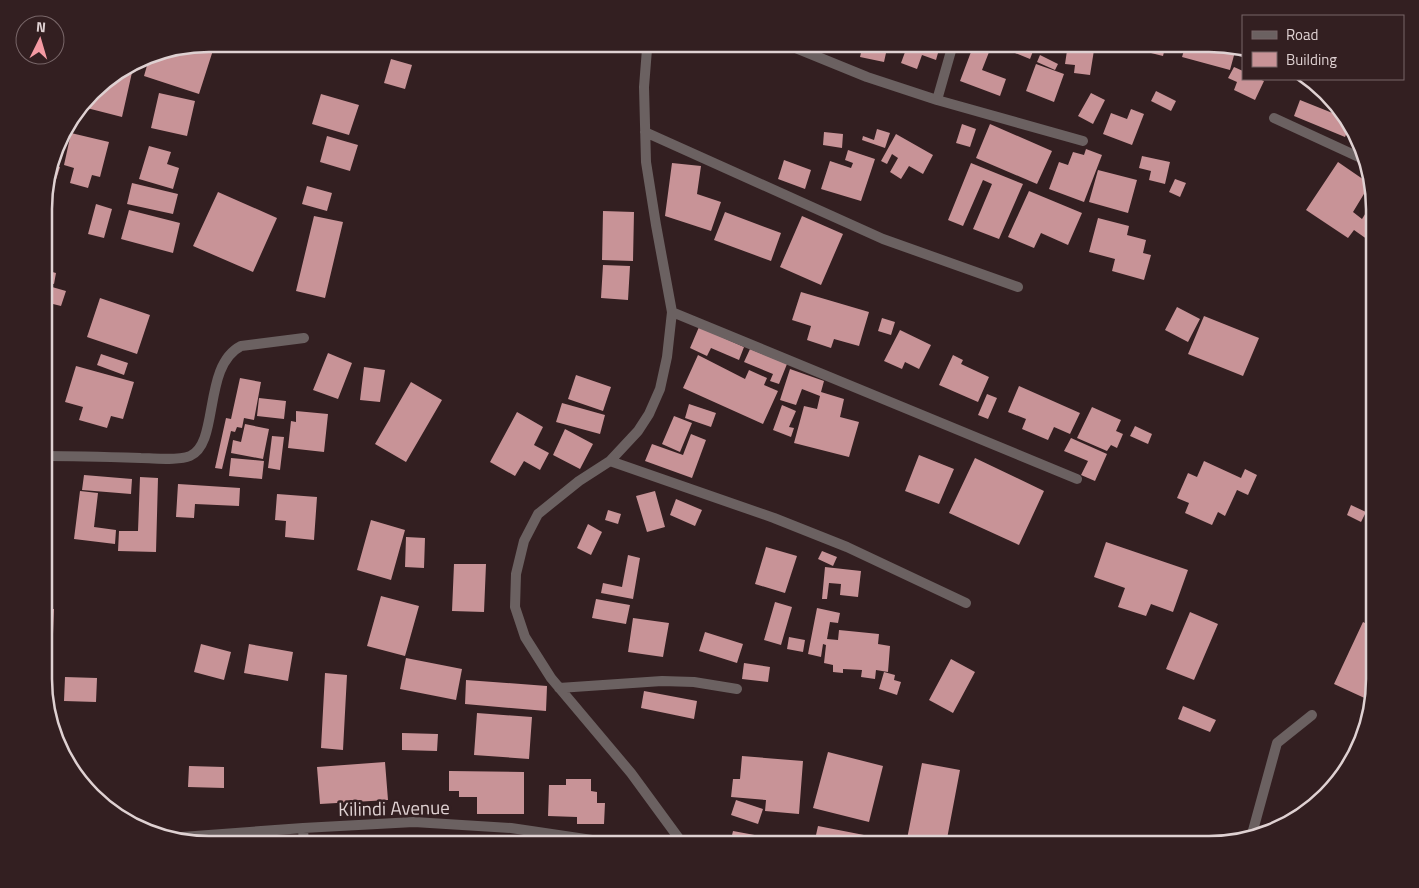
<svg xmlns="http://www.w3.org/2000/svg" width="1419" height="888" font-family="'Titillium Web',sans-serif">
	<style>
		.building { fill: #c89397 }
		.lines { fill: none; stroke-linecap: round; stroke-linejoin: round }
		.lane { stroke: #6b6161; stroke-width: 10 }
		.street { stroke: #6b6161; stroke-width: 10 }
		.labels { text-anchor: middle; stroke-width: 5; stroke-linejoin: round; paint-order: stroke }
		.street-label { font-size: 19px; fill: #dfd1d2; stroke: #331f21 }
		.rim { fill: none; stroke: #dfd1d2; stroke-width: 2.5 }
	</style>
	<rect width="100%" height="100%" fill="#331f21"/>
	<!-- building -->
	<path class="building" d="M209,44H215L199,94L144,76L150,55Z
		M863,44H888L884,62L860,57Z
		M908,44H934L940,46L936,60L922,55L917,69L901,63Z
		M974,44H982L991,47L982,70L1006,79L1000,96L960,81Z
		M993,44H1029L1035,46L1030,59Z
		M1068,44H1095L1090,75L1074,73L1075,65L1065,64Z
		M1115,44H1166L1163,56Z
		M1186,44H1210L1236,48L1230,70L1182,57Z
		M1040,55L1058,64L1055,70L1037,62Z
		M391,59L412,65L405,89L384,83Z
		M1036,64L1064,74L1054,102L1026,91Z
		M129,67L133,68L122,117L83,107L100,85Z
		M1234,67L1243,71V79H1259L1264,81L1255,100L1234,90L1237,82L1228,78Z
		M1156,91L1176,101L1171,111L1151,101Z
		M159,93L195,101L187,136L151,128Z
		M1091,93L1105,100L1093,124L1078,116Z
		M321,94L359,105L349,135L312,124Z
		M1300,100L1345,118L1351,124L1345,137L1294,116Z
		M1131,109L1144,114L1132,145L1103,134L1111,113L1127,119Z
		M962,124L976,129L970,147L956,143Z
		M990,124L1052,151L1037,184L976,158Z
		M877,129L890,133L885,148L862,140L863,136L874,140Z
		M824,132L843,134L842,148L823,145Z
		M71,133L109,142L100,177L92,175L88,188L70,183L74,168L64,165Z
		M896,134L933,155L923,174L909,166L901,179L890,172L898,158L892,154L887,164L881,161Z
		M327,136L358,145L350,171L320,162Z
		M149,146L171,152L167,164L179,168L173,189L139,179Z
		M1086,149L1102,155L1084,202L1049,189L1059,162L1068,165L1073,152L1084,155Z
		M848,150L875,159L861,201L821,189L830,161L851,168L853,163L845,160Z
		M1142,156L1170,162L1165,184L1149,180L1151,171L1139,168Z
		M784,160L811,170L805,189L778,179Z
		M1338,162L1370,184L1353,212L1362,219L1372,203L1375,205V236L1371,242L1354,230L1348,238L1306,210Z
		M672,163L701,166L697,194L721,202L711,231L665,216Z
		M971,163L1023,184L999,239L973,229L992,184L983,180L963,226L948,220Z
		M52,165L60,167L55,183L47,181Z
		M1098,170L1137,180L1128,213L1089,202Z
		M1175,179L1186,183L1180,197L1169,192Z
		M132,183L178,194L173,214L127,204Z
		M307,186L332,193L327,211L302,204Z
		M1029,191L1082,213L1068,245L1041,233L1034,248L1008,237Z
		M218,192L277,218L253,272L193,246Z
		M96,204L112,209L104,238L88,234Z
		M129,210L180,223L173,253L121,239Z
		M603,211L634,212L633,261L602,260Z
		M725,212L781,233L771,261L714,240Z
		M314,216L343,222L325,298L296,291Z
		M802,216L843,234L821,285L780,267Z
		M1098,218L1129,226L1127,235L1146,240L1143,253L1151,255L1144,280L1112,271L1115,259L1089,252Z
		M603,265L630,266L628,300L601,298Z
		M45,270L56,273L54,284L45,282Z
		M45,285L66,291L61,306L45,302Z
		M801,292L869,312L859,346L834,339L831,348L807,340L811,326L792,320Z
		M100,298L150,315L137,354L87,337Z
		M1177,307L1200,319L1188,342L1165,330Z
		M1204,316L1259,338L1243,376L1188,354Z
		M882,318L895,322L891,335L878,331Z
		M699,327L744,347L739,360L711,348L707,356L690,348Z
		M900,330L931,345L919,369L905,362L902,369L884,361Z
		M750,349L787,364L779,384L770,381L773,374L744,362Z
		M328,353L352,363L338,399L313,390Z
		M101,354L128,363L124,375L97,365Z
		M698,355L745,379L749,370L767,378L764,385L778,391L763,424L683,388Z
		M953,355L963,360L961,364L989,377L978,402L939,385Z
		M76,366L134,382L123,419L111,416L107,428L79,420L83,407L65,402Z
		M364,367L385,370L380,402L360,400Z
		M790,369L824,381L821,392L844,399L840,417L859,422L849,457L794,443L804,406L817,409L820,396L802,389L796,405L780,400Z
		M576,375L611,387L603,411L568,399Z
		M240,378L261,382L254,420L244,418L242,428L237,427L235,432L231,431L222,469L215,468L226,418L231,419Z
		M411,382L442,400L406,462L375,444Z
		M1019,386L1080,413L1070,434L1054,427L1048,440L1022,429L1026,419L1008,412Z
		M987,394L997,398L988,419L978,415Z
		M259,398L286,401L284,419L257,416Z
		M562,403L605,415L600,434L556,422Z
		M689,404L716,413L711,427L685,418Z
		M782,405L796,411L789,427L794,428L791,437L773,430Z
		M1092,407L1121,420L1116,431L1123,434L1117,448L1111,445L1107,451L1077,438Z
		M296,411L328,414L324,452L288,448L291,421L296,422Z
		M517,412L543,427L534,445L549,453L540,470L524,461L515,476L490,462Z
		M674,416L692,423L680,452L662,444Z
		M245,424L269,429L263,459L231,453L233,440L241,442Z
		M1135,426L1152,434L1148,444L1130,436Z
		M565,429L593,444L580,469L553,455Z
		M691,434L706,440L692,478L645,461L652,444L683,455Z
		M272,436L284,437L280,470L268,468Z
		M1071,438L1107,454L1095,481L1081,475L1088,461L1064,451Z
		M919,455L954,469L939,504L905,491Z
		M231,458L264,461L262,479L229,476Z
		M975,458L1044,491L1019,545L949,513Z
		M1204,461L1241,478L1245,469L1257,475L1248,495L1237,490L1225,516L1218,512L1212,525L1185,513L1189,503L1177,498L1188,473L1197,477Z
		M84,475L132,479L131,494L82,490Z
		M140,477L158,478L156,552L118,551L119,531H138Z
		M178,484L240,488L239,506L195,504L194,518L176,517Z
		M80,491L98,493L94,527L116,530L115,544L74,539Z
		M655,491L665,527L647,532L636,496Z
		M45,492L51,493L48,533H45Z
		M277,494L317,497L314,540L285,537L286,521L275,520Z
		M676,499L702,510L695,526L670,515Z
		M1351,505L1366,512L1361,522L1347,515Z
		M608,510L621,514L618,524L605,520Z
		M371,520L405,530L391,580L357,570Z
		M588,524L602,532L591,555L577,548Z
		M406,537L425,538L424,568L405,567Z
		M1106,542L1188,570L1173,612L1151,604L1146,616L1118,607L1125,588L1094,577Z
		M766,547L797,556L785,593L755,584Z
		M822,551L837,557L833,566L818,559Z
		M628,555L640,558L633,599L601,593L603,583L622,587Z
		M454,564H486L484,612L452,611Z
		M825,567L861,571L858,597L840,595L841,584L829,583L827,599H822Z
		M381,596L419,606L405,656L367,646Z
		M596,599L630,605L626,624L592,618Z
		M775,602L792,607L781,645L764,640Z
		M817,608L840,613L838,623L830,622L827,639L838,640L839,630L879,634L878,644L890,646L888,672L876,670L875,679L861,677L862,670L843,669V673L833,672V665L824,663L826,645L823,644L821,657L808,654Z
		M45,609H54L52,659L45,658Z
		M1190,612L1218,624L1194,680L1166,669Z
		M633,618L669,623L663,657L628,652Z
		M1363,622L1375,628V689L1371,701L1334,684Z
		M705,632L743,644L737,663L699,651Z
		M789,637L805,640L803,652L787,649Z
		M201,644L231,652L224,680L194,672Z
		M249,644L293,652L288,681L244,673Z
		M406,658L462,669L456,700L400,689Z
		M951,659L975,672L953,713L929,700Z
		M744,663L770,667L768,682L742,679Z
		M884,672L895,675L894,680L901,682L897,695L879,689Z
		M325,673L347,675L343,750L321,748Z
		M65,677L97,678L96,702L64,701Z
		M466,680L547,686L546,711L465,704Z
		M644,691L697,701L694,719L641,708Z
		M1183,706L1216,720L1210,732L1178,719Z
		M477,713L532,717L529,759L474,755Z
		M402,733L438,734L437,751L402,750Z
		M828,752L883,766L869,822L813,808Z
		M742,756L803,761L799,814L765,811L766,800L731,797L733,779H740Z
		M385,762L388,800L320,804L317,767Z
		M922,763L960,770L946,844H906Z
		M189,766L224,767V788L188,787Z
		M449,771L524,772V814H477V797H459V791H449Z
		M566,779H591V791L597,792V803H605L604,824H577V817L548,816L549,785H566Z
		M736,800L763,809L758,824L731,815Z
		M818,826L864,835L863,844H814Z
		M733,831L787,841L786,844H730Z"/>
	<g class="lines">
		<!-- lane -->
		<path class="lane" d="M1252,834L1277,743L1312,715"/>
		<!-- street -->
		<path class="street" d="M650,44L647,49L644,87L646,162L656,225L672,312L667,357L660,389L649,414L638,431L610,461L579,481L538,514L524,541L516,574L515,607L525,637L551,678L631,773L683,844
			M786,44L867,77L937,100L1083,141
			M937,100L953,44
			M1274,118L1363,159
			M645,132L883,239L1018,287
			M672,312L1077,479
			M45,456C77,456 109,457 141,458C155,458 178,461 190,456C220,443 202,366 241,346L304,338
			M610,461L774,518L847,547L966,603
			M559,688L662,681L694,682L737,689
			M303,828L304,844
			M168,838L303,828L414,822L511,828L619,844"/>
	</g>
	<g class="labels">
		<!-- street labels -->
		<g class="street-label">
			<text transform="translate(394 808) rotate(-1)" y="7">Kilindi Avenue</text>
		</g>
	</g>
	<!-- crop -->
	<path d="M0 0H1419V888H0ZM209 52H1209A157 157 0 0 1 1366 209V679A157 157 0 0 1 1209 836H209A157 157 0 0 1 52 679V209A157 157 0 0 1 209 52Z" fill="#331f21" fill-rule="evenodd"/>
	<path class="rim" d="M209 52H1209A157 157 0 0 1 1366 209V679A157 157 0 0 1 1209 836H209A157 157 0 0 1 52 679V209A157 157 0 0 1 209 52Z"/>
	<!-- legend -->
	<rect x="1242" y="15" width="162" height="65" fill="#331f21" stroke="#786668"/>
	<rect x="1252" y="31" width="25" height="8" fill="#6b6161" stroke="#786668"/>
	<text x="1286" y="40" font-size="15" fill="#dfd1d2">Road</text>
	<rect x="1252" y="52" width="25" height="15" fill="#c89397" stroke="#786668"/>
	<text x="1286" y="65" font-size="15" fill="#dfd1d2">Building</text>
	<!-- north arrow -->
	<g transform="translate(40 40) rotate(5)"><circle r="24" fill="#331f21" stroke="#786668"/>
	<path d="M0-4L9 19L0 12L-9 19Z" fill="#f49aa3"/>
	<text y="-8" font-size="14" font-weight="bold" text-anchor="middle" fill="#dfd1d2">N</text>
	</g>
</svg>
